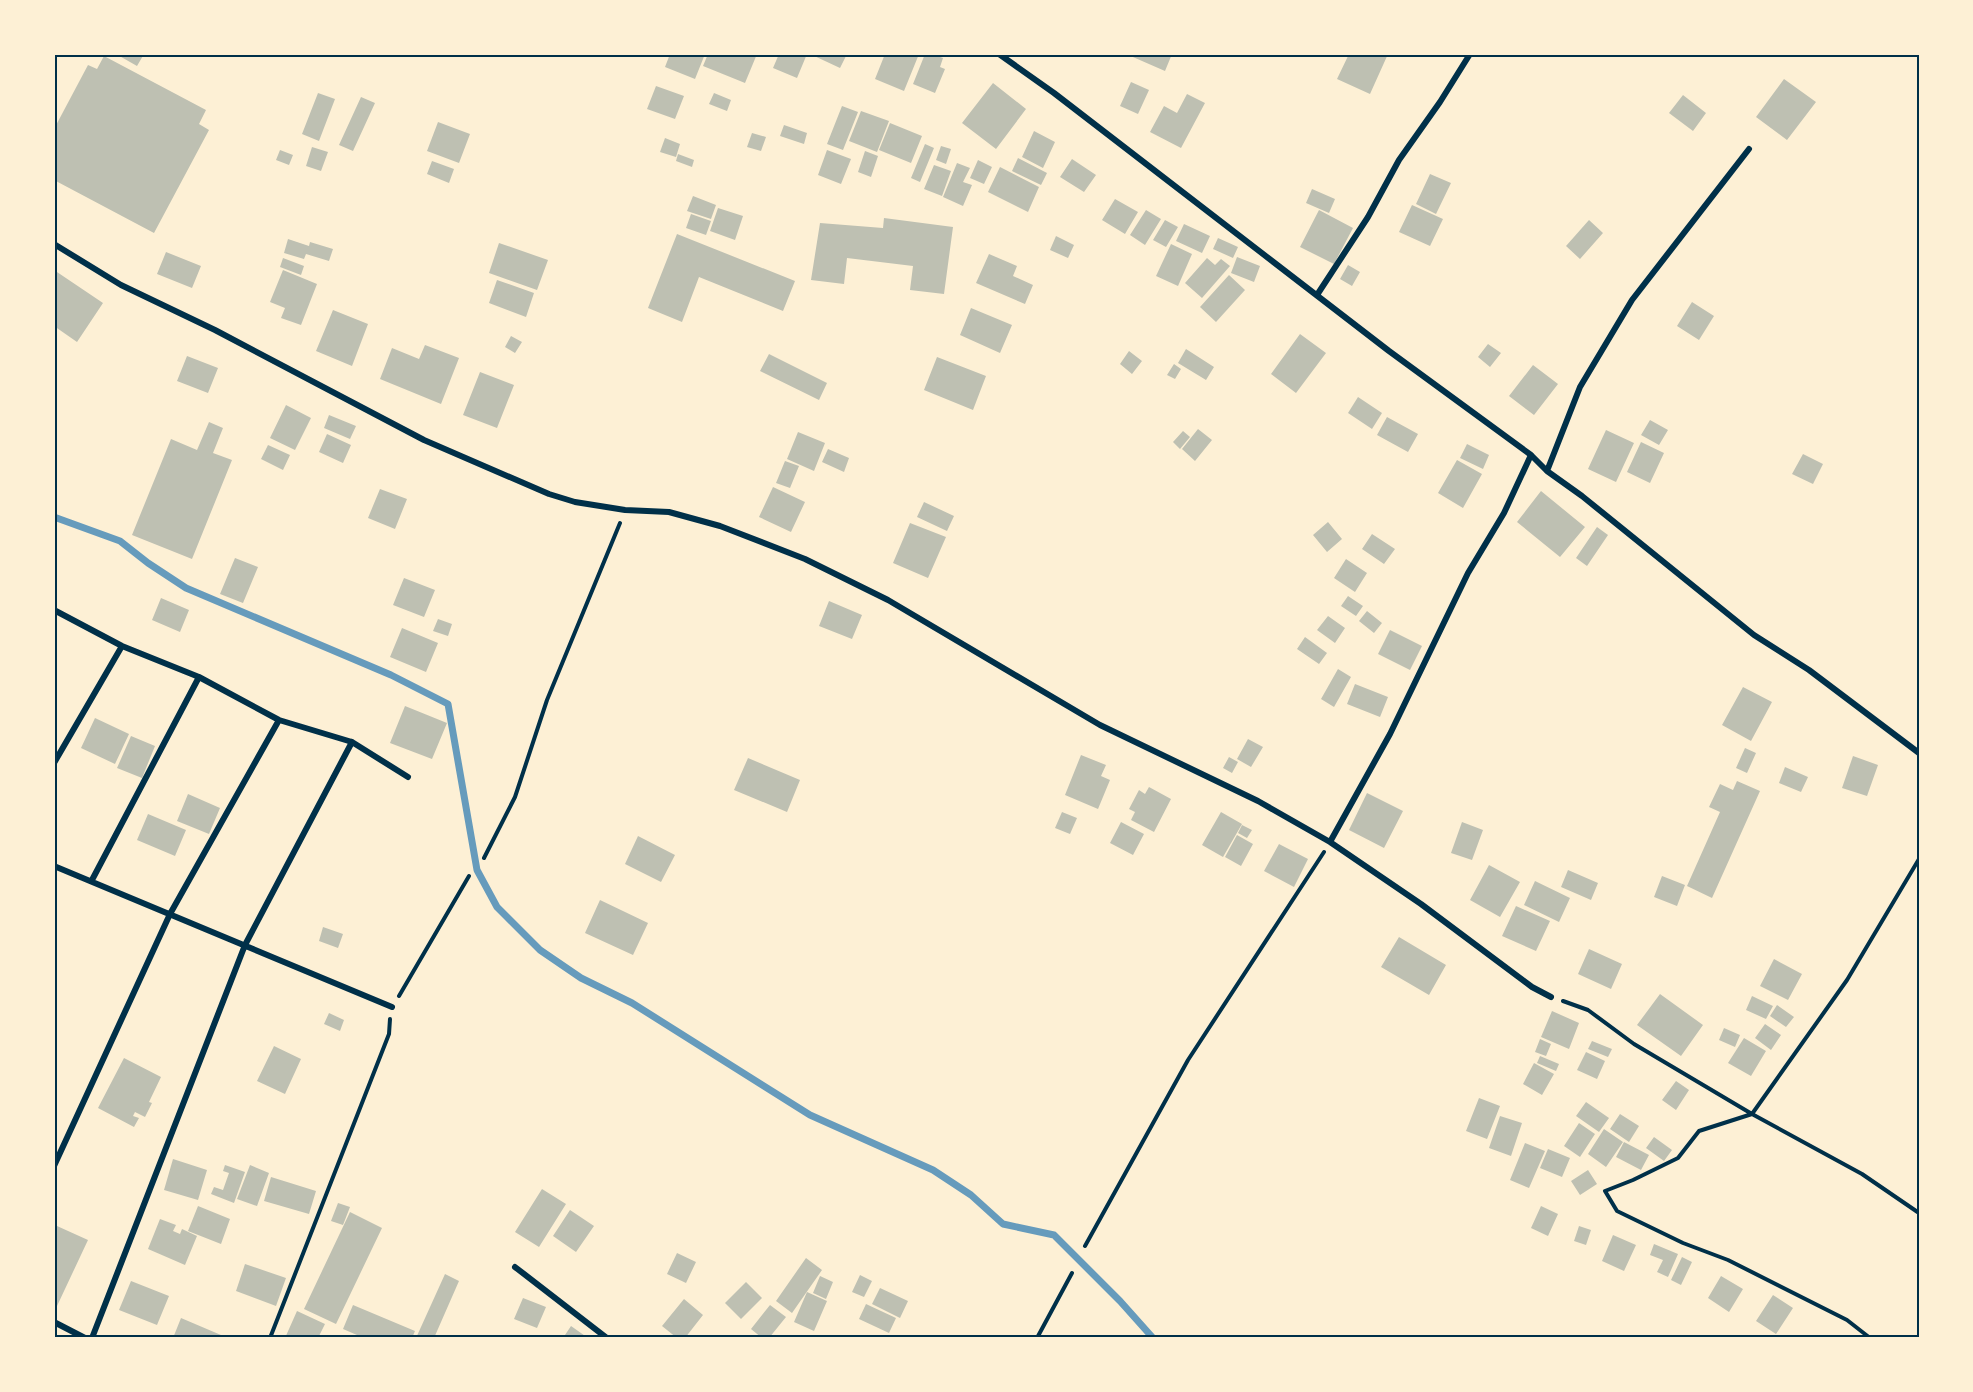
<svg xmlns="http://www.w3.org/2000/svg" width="1973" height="1392" font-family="Karla,sans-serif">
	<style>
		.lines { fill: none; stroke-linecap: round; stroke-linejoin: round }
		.stream { stroke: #669bbc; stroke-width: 7 }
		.building { fill: #bec0b2 }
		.path { stroke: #003049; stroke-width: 4 }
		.minor { stroke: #003049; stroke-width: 6 }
		.neatline { fill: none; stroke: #003049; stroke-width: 2 }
	</style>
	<rect width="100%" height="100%" fill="#fdf0d5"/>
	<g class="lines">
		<!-- stream -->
		<path class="stream" d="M54,517L120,541L148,563L186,588L391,675L448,704L477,870L497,907L540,950L581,978L632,1003L810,1115L933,1170L971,1195L1003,1224L1054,1235L1120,1301L1153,1338"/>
	</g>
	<!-- building -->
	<path class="building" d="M116,54H144L137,66Z
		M670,54H705L695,79L665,67Z
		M708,54H757L745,83L703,66Z
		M779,54H807L797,78L773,68Z
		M810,54H847L840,68Z
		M885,54H919L904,91L875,79Z
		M925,54H932L943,58L940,67L945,69L935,93L913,84Z
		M1126,54H1172L1165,71Z
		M1349,54H1388L1370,94L1337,79Z
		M104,56L206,110L199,124L209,130L154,233L54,180V129L88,65L97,69Z
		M1784,79L1816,102L1787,140L1756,117Z
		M1131,82L1149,90L1138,114L1120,106Z
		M993,83L1026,109L996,149L962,123Z
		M656,86L684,96L675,119L647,109Z
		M318,93L335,99L319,141L302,134Z
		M714,93L731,100L727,111L709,104Z
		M1187,94L1205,103L1181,148L1150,132L1164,106L1177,113Z
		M1683,95L1706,113L1693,131L1669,113Z
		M361,97L375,103L353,151L339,145Z
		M842,106L858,112L843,150L827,144Z
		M861,111L889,121L877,152L849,141Z
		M438,122L470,134L459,163L427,151Z
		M890,123L922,136L911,163L879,150Z
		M784,125L807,133L804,144L780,136Z
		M1034,131L1055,142L1043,168L1022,157Z
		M752,133L766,137L761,151L747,147Z
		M665,138L680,144L676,157L660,152Z
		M925,144L934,148L920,182L911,178Z
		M941,146L951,149L946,164L936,160Z
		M312,147L328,152L321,171L306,166Z
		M280,150L293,155L289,165L276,160Z
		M827,150L851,159L841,184L818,175Z
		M865,151L878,156L871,177L858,172Z
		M678,154L694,160L692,167L676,161Z
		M1018,158L1047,173L1041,185L1012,171Z
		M1072,159L1096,175L1084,192L1060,177Z
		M978,160L992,167L984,184L970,178Z
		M432,161L454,169L449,183L427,174Z
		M957,163L970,168L963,182L972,185L963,206L943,197Z
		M934,165L951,171L942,196L924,189Z
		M1000,167L1039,187L1028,212L988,192Z
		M1430,174L1451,183L1436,214L1416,204Z
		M1312,189L1335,199L1329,213L1306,203Z
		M693,196L716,205L711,219L687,211Z
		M1115,199L1138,212L1125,234L1102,220Z
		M1412,205L1443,219L1430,246L1399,232Z
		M718,208L743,216L735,240L710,231Z
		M1146,210L1161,219L1145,245L1130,235Z
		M1319,210L1353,228L1334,264L1300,247Z
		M691,214L711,221L706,235L686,228Z
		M884,218L953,227L944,294L910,290L913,266L847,258L844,284L811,280L820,223L883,228Z
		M1165,220L1178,227L1166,247L1153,240Z
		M1589,220L1603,233L1580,259L1566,246Z
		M1184,224L1210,236L1202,253L1176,241Z
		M677,234L795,281L783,311L699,277L682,322L648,308Z
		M1056,236L1074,245L1068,258L1050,250Z
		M1218,238L1238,247L1233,258L1213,249Z
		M288,239L309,246L310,242L333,249L329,261L306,254L304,259L284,253Z
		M499,243L548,260L537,290L489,273Z
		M1171,244L1192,254L1178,286L1156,276Z
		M166,252L201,266L192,288L157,274Z
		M989,254L1017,266L1013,276L1033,285L1025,304L976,283Z
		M1237,257L1260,266L1254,282L1231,273Z
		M283,258L304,266L301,275L280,267Z
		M1207,258L1215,265L1221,259L1230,266L1202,298L1185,283Z
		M1348,265L1360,272L1352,286L1340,279Z
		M54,270L103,303L77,342L54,326Z
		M283,270L317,284L301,325L281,318L285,308L270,302Z
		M1229,275L1245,290L1216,322L1200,307Z
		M497,280L534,293L526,317L489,303Z
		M1692,302L1714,316L1699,340L1677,326Z
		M971,308L1012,325L1000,353L960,335Z
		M333,310L368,324L352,366L316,351Z
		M1300,334L1326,353L1296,393L1271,374Z
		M511,336L522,342L515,353L505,347Z
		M1488,344L1501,353L1490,367L1478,357Z
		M425,345L459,358L441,404L380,379L392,348L419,359Z
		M1186,349L1214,367L1206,380L1178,363Z
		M1129,351L1142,361L1132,374L1120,364Z
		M769,354L827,383L819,400L760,371Z
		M187,356L218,368L208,393L177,381Z
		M937,357L986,376L973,410L924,390Z
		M1174,364L1181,369L1175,379L1167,375Z
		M1533,365L1558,384L1534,415L1509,396Z
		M480,372L514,385L497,428L463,415Z
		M1358,397L1382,413L1372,429L1348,413Z
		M286,405L311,418L295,450L270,438Z
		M329,415L356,426L350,439L324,428Z
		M1387,417L1418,434L1408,452L1377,435Z
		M1650,420L1668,430L1659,445L1641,435Z
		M209,422L223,428L213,453L232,460L192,559L132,535L171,439L197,450Z
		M1198,429L1212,440L1195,461L1182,449Z
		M1606,430L1634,443L1616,482L1588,469Z
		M1183,431L1190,437L1180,449L1173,442Z
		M798,432L825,443L814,471L787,459Z
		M327,434L351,445L343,463L319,452Z
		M1641,442L1664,453L1650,483L1627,472Z
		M1467,444L1489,455L1483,469L1460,458Z
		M268,445L290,455L283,470L261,459Z
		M828,449L849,458L844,472L822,462Z
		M1803,454L1823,464L1813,484L1792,474Z
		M1457,460L1482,474L1463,508L1438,493Z
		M785,461L799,466L790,488L776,483Z
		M773,487L805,502L791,532L759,517Z
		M380,489L407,499L395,529L368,518Z
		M1541,491L1585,527L1560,557L1517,522Z
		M924,502L954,516L947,531L917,517Z
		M1328,522L1342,539L1327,552L1313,535Z
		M910,523L946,537L928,578L893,563Z
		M1597,527L1608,535L1587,566L1576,558Z
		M1372,534L1395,549L1384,564L1362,549Z
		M235,558L258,567L243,603L220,594Z
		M1346,559L1367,573L1355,592L1334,578Z
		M404,578L435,590L424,617L393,605Z
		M1348,596L1363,606L1356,616L1341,606Z
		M161,598L189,610L180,632L152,620Z
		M829,601L862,615L852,639L819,626Z
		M1367,611L1382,623L1374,633L1359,621Z
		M1328,616L1345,628L1335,643L1317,630Z
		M438,619L452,624L448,636L433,631Z
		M402,628L438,643L426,672L390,657Z
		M1390,630L1422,646L1410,670L1378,654Z
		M1305,637L1327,653L1319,664L1297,649Z
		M1338,669L1351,677L1334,707L1321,699Z
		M1355,684L1388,697L1380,717L1347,704Z
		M1743,687L1772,702L1751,741L1722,725Z
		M405,706L447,723L432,759L390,743Z
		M95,718L129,734L115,764L81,748Z
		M131,736L155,746L142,778L117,768Z
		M1248,739L1263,747L1251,767L1237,759Z
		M1745,748L1756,753L1747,773L1736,768Z
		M1081,755L1106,765L1101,776L1110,780L1098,809L1065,795Z
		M1853,756L1878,765L1867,796L1842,788Z
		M1229,757L1238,762L1232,773L1223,768Z
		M748,758L800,780L787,812L734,790Z
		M1785,767L1808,777L1801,792L1779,783Z
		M1737,781L1760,791L1712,898L1687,886L1720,812L1709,807L1720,784L1733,790Z
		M1149,787L1171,799L1154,832L1131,820L1135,812L1129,809L1139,790L1145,794Z
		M1367,793L1403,811L1384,848L1349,830Z
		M188,794L220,808L209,834L177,821Z
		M1062,812L1077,818L1070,834L1055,828Z
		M1221,812L1242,824L1223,857L1202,845Z
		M148,814L186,830L175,856L137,840Z
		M1121,822L1144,834L1133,855L1110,843Z
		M1462,822L1483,830L1472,860L1451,853Z
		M1242,825L1252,830L1247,838L1238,833Z
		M1237,835L1253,844L1241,866L1225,857Z
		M638,836L675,855L661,882L625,864Z
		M1279,844L1308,859L1294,887L1264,871Z
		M1489,865L1520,882L1500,917L1470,900Z
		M1568,870L1598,883L1591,900L1561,887Z
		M1662,876L1685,885L1677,906L1654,897Z
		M1535,881L1570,898L1559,922L1524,905Z
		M600,900L648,923L633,955L585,933Z
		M1516,906L1550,921L1536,951L1502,936Z
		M323,927L343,934L338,948L319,941Z
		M1399,937L1446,965L1429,995L1381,967Z
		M1589,949L1622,964L1611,989L1578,974Z
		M1774,959L1802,974L1788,1000L1760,986Z
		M1660,994L1703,1025L1681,1056L1637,1025Z
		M1752,996L1773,1006L1766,1019L1746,1010Z
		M1777,1005L1794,1017L1786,1027L1770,1016Z
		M1552,1011L1579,1023L1569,1049L1541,1037Z
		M329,1013L344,1020L340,1031L324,1024Z
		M1765,1024L1781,1035L1771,1050L1755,1038Z
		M1724,1028L1740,1035L1735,1047L1719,1040Z
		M1744,1038L1766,1051L1751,1076L1728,1063Z
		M1540,1039L1551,1044L1546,1056L1535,1052Z
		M1592,1041L1612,1049L1608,1057L1588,1049Z
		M274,1046L301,1059L285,1094L257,1081Z
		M1586,1052L1605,1061L1597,1079L1577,1070Z
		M1540,1056L1559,1064L1556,1071L1537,1063Z
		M124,1058L161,1077L149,1102L152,1103L145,1117L135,1112L133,1116L139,1118L134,1127L98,1108Z
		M1534,1063L1554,1074L1542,1095L1523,1084Z
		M1676,1081L1689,1090L1676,1110L1662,1100Z
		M1479,1098L1500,1106L1487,1139L1466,1131Z
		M1586,1102L1609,1118L1599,1132L1576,1116Z
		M1620,1114L1639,1126L1629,1142L1610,1129Z
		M1500,1116L1522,1123L1511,1156L1489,1148Z
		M1579,1123L1595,1134L1580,1157L1564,1146Z
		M1604,1129L1623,1142L1606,1167L1588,1154Z
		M1654,1137L1672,1150L1664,1161L1646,1148Z
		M1624,1142L1649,1155L1641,1170L1616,1157Z
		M1525,1143L1545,1151L1529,1188L1510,1180Z
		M1548,1149L1570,1158L1562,1177L1540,1168Z
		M173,1159L207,1170L198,1200L164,1190Z
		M225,1165L245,1172L234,1203L211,1194L214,1187L223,1190L229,1173L223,1171Z
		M250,1165L269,1173L257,1206L237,1199Z
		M1588,1170L1597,1184L1580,1195L1571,1181Z
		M271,1177L316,1191L309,1214L264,1201Z
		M542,1189L566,1204L539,1247L515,1232Z
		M338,1203L350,1207L343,1225L331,1221Z
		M198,1206L230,1219L221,1244L188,1231Z
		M1541,1206L1558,1214L1548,1236L1531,1228Z
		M570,1210L594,1226L576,1252L553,1236Z
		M350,1212L382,1228L336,1324L304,1309Z
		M160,1219L176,1225L173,1231L180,1234L182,1229L197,1236L185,1265L148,1249Z
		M57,1226L88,1240L57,1306L54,1305V1233Z
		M1579,1226L1591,1230L1586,1245L1574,1241Z
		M1613,1235L1636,1245L1624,1271L1602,1261Z
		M1654,1244L1678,1254L1668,1277L1657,1272L1663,1260L1650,1255Z
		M677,1253L696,1262L686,1283L667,1274Z
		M1682,1257L1692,1262L1681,1285L1671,1280Z
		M806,1258L822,1270L792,1313L776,1301Z
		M245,1264L286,1278L276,1306L236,1291Z
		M445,1274L459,1281L434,1338H416Z
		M860,1275L872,1281L864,1297L852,1292Z
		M820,1276L833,1282L826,1299L813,1293Z
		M1721,1276L1743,1289L1729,1312L1708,1298Z
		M131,1281L169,1296L157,1325L119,1310Z
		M746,1282L762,1298L741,1319L725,1303Z
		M880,1288L908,1301L900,1318L872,1304Z
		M807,1292L827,1301L814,1331L794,1322Z
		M1773,1295L1793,1308L1776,1334L1756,1321Z
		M523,1298L546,1307L537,1328L514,1319Z
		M684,1299L703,1315L685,1338H677L662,1326Z
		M866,1304L896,1318L889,1333L859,1319Z
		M353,1305L415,1331L412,1338H364L343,1329Z
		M770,1305L786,1317L769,1338H762L751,1329Z
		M297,1311L325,1324L318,1338H285Z
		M181,1318L228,1338H173Z
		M571,1326L588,1338H563Z"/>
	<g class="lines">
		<!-- path -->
		<path class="path" d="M484,858L515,797L547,700L620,523
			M399,996L469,876
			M1563,1001L1588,1010L1634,1044L1752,1114L1862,1174L1919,1213
			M1085,1246L1188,1060L1324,852
			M270,1338L389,1034L390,1019
			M1037,1338L1072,1273
			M1870,1338L1847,1320L1728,1260L1683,1243L1617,1211L1605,1191L1633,1180L1678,1158L1699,1131L1752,1114L1847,980L1919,859"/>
		<!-- minor -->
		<path class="minor" d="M999,54L1054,93L1389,351L1531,455L1547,471L1582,496L1754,635L1809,670L1919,753
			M54,244L121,285L215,330L424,440L549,494L575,502L625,510L669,512L720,526L805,559L888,600L1100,725L1258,801L1330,842L1421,904L1532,987L1551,997
			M1317,295L1368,217L1399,160L1440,102L1470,54
			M1547,471L1580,387L1632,300L1749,149
			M54,610L122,646L199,677L279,720L352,742L408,777
			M54,763L122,646
			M1330,842L1390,734L1468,573L1504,513L1531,455
			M54,866L392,1007
			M92,880L199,677
			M54,1166L170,914L279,720
			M515,1267L607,1338
			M54,1322L85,1338
			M92,1338L245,945L352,742"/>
	</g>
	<!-- border -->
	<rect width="1973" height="1392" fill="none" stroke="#fdf0d5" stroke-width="111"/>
	<rect x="56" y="56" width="1862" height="1280" class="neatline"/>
</svg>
